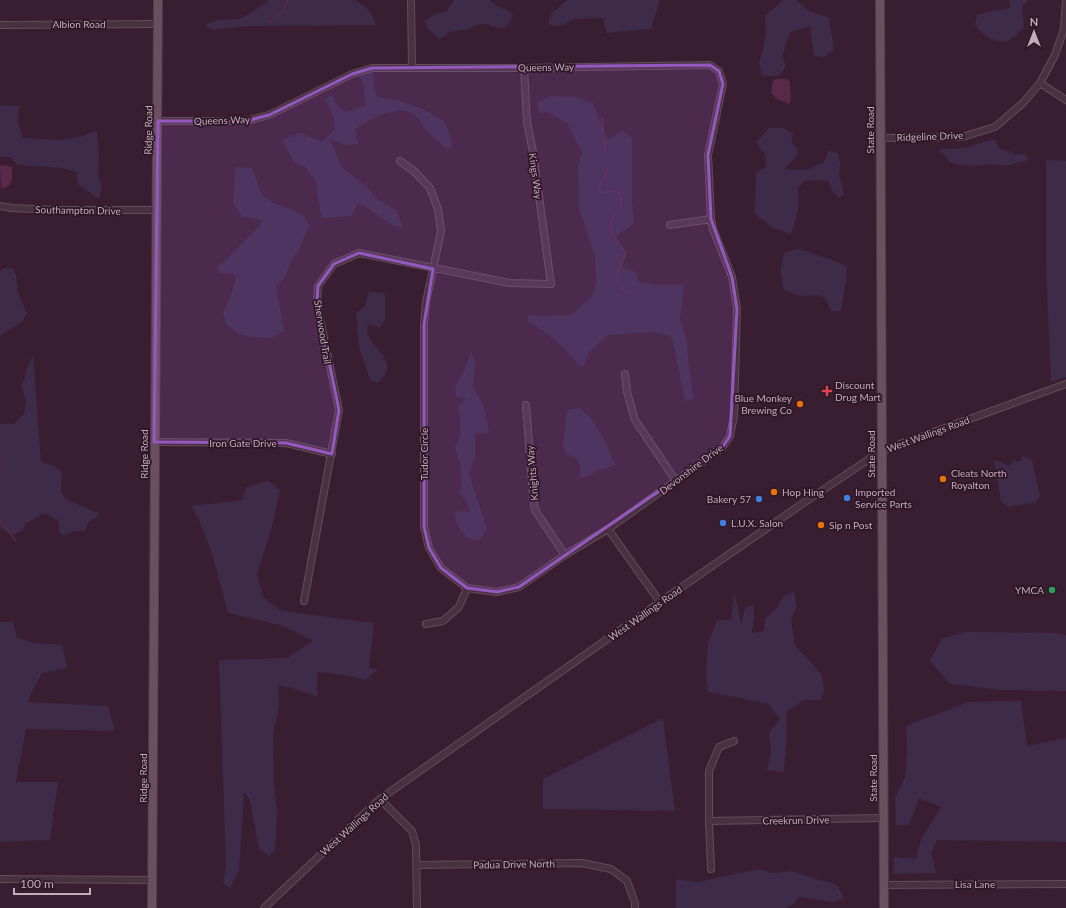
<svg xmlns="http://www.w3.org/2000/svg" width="1066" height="908" font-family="Lato,sans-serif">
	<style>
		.green { fill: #3d2b49 }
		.water { fill: #5a294a }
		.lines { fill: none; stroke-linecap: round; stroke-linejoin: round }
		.stream { stroke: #5a294a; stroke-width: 1.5 }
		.minor-casing { stroke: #644c5c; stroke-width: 8 }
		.major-casing { stroke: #533b4a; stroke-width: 10 }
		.minor { stroke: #493142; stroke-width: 6 }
		.major { stroke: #6a4f61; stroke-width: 8 }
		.marked { fill: #9558be; fill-opacity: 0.2; stroke: #9558be; stroke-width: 3; stroke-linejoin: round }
		.health-dot { fill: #e0444e; stroke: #2d1726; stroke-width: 1.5 }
		.food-dot { fill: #e8710a; stroke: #2d1726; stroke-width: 1.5 }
		.shop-dot { fill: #3f7fe0; stroke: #2d1726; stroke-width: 1.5 }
		.leisure-dot { fill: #2e9e5b; stroke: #2d1726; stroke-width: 1.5 }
		.labels { text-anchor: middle; stroke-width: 3.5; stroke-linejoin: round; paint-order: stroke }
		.street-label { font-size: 10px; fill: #c6abbd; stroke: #2d1726 }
		.poi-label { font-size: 10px; fill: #c6abbd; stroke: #2d1726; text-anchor: start }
	</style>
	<rect width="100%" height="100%" fill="#391e31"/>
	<!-- green -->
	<path class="green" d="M269,0H356V1C368,7 372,12 376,25L246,26L212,30L205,25L216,20L240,19L260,7Z
		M454,0H490C495,7 506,8 513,15L511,21L504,28L492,27L487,24H481L464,30L448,32L446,36L438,39L436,36L428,29L424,21L437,13L447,11Z
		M567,0H660L651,29L606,33L603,18L573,19L566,24L558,26L548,24L550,15Z
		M783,0H796L811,12L829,18L834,50L824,57L814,56L810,26L790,32L782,57L786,66C779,79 775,77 762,75L759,62L763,50L766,32L765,16Z
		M1009,0H1028L1022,7L1024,28L1015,36L1005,42C990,39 985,37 975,25L977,15C988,11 999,10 1010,8Z
		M373,71L374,87L377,97L397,100L423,109L444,121L450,134L452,146L448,150C440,143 432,137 425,129C422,125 420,119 416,116C401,102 369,120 355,129L358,144L346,145L330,139L342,167L367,187L376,198L397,211L403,229L390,224L365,206L357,204L352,216L323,218L320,211L316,182L305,167L294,162L282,141L300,132L322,142L335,129L334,116L327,104L326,98L333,95L335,103L345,112L365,106L363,82L358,74Z
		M550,96L576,97L593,103L604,132L609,140L622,130L632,138V201L634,223L616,237L624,254L623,267L637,273L638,282L657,285H684L680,320L686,337L689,366L694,399L685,401L672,337L655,332L608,335L589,352L584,366L579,365C565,348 548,332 528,322V315L542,316L571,315L592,296L596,283L595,257L579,208L578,168L582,152L573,136L568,124L547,112L539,114L537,103Z
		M0,105L19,106L18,120L22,138L62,140L83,136L97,130L99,159L98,175L102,188L99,199L79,185L76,172L62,168L18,165L10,157H0Z
		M769,128H783L794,134L791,141L797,148V156L784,169L806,170L824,162L828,151L838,153L840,164L839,175L844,194L839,198L833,192L828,181L806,180L798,188C800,205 797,219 791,234L772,228L767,223L758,217L755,213L756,173L766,167L765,155L756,142Z
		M995,139L999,148L1014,153L1013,155L1026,154L1028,160L1006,166L992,164L974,166L960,165L949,162L948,158L938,150C947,147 957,150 967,147C976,145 985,141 995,139Z
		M1046,160L1066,161V377L1051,382L1046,267Z
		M235,167L252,168L262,195L275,204L293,210L303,215L310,226L305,235L299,250L292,259L285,277L276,286L284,331L271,338L250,337L237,333L226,324L223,312L230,299L236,276L230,273H217L218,266L227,259L260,225L262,220L242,217L233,203Z
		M799,249L827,258L847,266L846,283L841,311H831L824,297L816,295L799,296L784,290L780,270L785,252Z
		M4,268H12L16,275L18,293L27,313L22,322L0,335V271Z
		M369,292L385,293V320L380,328L368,324C368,327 367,331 367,334C368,335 370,338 371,340C382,357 398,363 378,383L370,380L359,347L356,313L365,306Z
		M471,351L475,361L473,389C484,400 487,417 489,433H475V456L469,474L487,529L479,541C461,537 458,529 454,512L470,511L466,500L459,493C464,479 460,461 455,447C464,434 459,420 458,405L467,399L456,396L455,387L467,365Z
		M33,355L41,461L57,468L62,473L61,492L66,499L100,514L88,523L85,531H74L62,536L59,531L58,520L45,513L26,523L22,531L13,535L0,528V424H14L24,414L26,401L21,385L24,381L27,367Z
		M580,408L590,417L606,442L611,457L616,465L596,471L587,477H579L580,467L578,459L566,454L563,445L567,410Z
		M1023,456L1032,460L1040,496L1036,502L1009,507L1006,506L1001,501L994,459L1009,466L1014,460L1019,462Z
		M268,481L280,490L272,526L257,575L263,597L282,611L374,623L369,668L378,669L366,680L343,675L318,672L317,685L318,697L296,689L278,685L279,705L273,736L274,784L277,811L275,850L269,856L259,849L250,800L244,792L239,871L230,888L223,883L226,867L219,660L287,658L313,641L283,626L228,613C218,577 211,539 191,506L242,500L246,487Z
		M794,591L797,606L791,619L795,645L822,675L824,691L821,700H804L787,711V735L784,772L767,770L771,753L769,732L780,719L768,704L708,692L706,674L708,644L717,620H731L734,593L738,607L741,626L745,608L754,605V617L752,633L764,631L765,618L776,609L784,596Z
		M0,622H13L17,638L35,643L62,645L67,668L42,673L29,698L28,702L108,706L115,731L26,729L16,782H58L50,840L0,842Z
		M966,632L1056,633L1066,635V691L1003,690L950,684L930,661L942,638Z
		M1021,701L1027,746L1066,738V842L937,840L931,853L936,873L893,874L894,857L916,859L921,839L941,807L919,798L909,825H896L895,798L905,777L907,752L906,726L968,702Z
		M663,718L675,811L543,809V779Z
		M759,869L772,873L791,871L837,885L844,898L833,902L799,897L794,904L786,908H676V879L697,882Z"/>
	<!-- water -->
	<path class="water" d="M777,79H787L790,82L791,101L789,104L777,99L771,93L773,80Z
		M4,165L12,167C12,177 14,188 1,188L0,166Z"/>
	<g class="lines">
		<!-- stream -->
		<path class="stream" d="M599,0V1
			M270,22L284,10L287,0
			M602,118L605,151
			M608,167L603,181L599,185L598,189L604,193L612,191L620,193C623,204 620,212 611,218L610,230L625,252V257C618,266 615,276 619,287L630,292
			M0,458V471
			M0,520L16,541"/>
		<!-- minor casing -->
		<g class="minor-casing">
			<path id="minor" d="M411,0L412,68
				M0,25L158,24
				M1040,83L1066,100
				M158,121H246L269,115L352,74L372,68H524L710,65L719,71L723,84L708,155L711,219L713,229L732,277L737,309L734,416L730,436L722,448L608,529L565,555L519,587L497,592L467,588L441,568L429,548L424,527V324L426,302L441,231L438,209L430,188L415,172L400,161
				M880,138L962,137L995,127L1023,103L1040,83L1055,55L1064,29L1066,0
				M0,206L12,208L54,210H156
				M670,225L711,219
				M625,374L627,392L635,420L676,481
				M526,405L533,496L535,510L565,555
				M154,442L286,443L332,454
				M608,529L660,602
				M304,601L339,410L317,304L318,286L334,264L359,253L510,283L551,284L533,152L527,122L524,68
				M426,624L443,621L459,607L467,588
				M380,799L412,831L416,845L417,908
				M709,821L883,818
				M416,865L582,863L611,869L627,881L635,903V908
				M711,869L709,821V771L719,747L734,741
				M0,879L152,880
				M883,885L1066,884
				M264,908L380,799L660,602L802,504L881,451L1066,384"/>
		</g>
		<!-- major casing -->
		<g class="major-casing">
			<path id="major" d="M880,0L884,908
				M152,908C154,605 156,303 158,0"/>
		</g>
		<!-- minor -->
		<use href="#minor" class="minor"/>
		<!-- major -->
		<use href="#major" class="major"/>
	</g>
	<!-- marked area -->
	<path class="marked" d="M710,65L719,71L723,84L708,155L711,219L732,277L737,309L730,436L722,448L519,587L497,592L467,588L441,568L429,548L424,527V324L433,269L359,253L334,264L318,286L317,304L339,410L332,454L286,443L154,442L158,121H246L269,115L352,74L372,68Z"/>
	<!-- markers -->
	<path class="health-dot" d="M825 385h4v4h4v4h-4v4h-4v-4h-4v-4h4z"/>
	<g class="food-dot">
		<circle cx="800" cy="404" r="4"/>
		<circle cx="943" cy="479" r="4"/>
		<circle cx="774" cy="492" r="4"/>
		<circle cx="821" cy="525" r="4"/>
	</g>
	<g class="shop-dot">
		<circle cx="847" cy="498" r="4"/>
		<circle cx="759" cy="499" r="4"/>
		<circle cx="723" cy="523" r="4"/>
	</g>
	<circle class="leisure-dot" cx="1052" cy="590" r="4"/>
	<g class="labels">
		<!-- street labels -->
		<g class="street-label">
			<text x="79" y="28">Albion Road</text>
			<text transform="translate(546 67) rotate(-1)" y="4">Queens Way</text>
			<text transform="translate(222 120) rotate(-2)" y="4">Queens Way</text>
			<text transform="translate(148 130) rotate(-89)" y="4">Ridge Road</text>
			<text transform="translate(870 130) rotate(-90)" y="4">State Road</text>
			<text transform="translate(930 136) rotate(-2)" y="4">Ridgeline Drive</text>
			<text transform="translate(536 176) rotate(82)" y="4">Kings Way</text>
			<text transform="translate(78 210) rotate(1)" y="4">Southampton Drive</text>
			<text transform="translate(323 332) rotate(81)" y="4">Sherwood Trail</text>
			<text transform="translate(928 434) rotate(-20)" y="4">West Wallings Road</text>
			<text x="243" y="447">Iron Gate Drive</text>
			<text transform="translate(144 454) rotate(-90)" y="4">Ridge Road</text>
			<text transform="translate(424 454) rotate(-90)" y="4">Tudor Circle</text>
			<text transform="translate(871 454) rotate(-90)" y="4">State Road</text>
			<text transform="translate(691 469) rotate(-37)" y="4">Devonshire Drive</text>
			<text transform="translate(532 473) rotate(-95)" y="4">Knights Way</text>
			<text transform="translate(645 613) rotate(-35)" y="4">West Wallings Road</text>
			<text transform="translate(143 778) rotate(-90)" y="4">Ridge Road</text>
			<text transform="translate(873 778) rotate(-90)" y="4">State Road</text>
			<text transform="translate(796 820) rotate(-1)" y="4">Creekrun Drive</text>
			<text transform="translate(354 824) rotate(-42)" y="4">West Wallings Road</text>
			<text transform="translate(514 864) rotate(-1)" y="4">Padua Drive North</text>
			<text x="975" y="888">Lisa Lane</text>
		</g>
		<!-- poi labels -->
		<g class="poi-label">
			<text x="835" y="389">Discount<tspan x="835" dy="12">Drug Mart</tspan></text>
			<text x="792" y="402" text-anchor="end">Blue Monkey<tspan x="792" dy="12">Brewing Co</tspan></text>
			<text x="951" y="477">Cleats North<tspan x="951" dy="12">Royalton</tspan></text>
			<text x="782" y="496">Hop Hing</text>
			<text x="855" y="496">Imported<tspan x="855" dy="12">Service Parts</tspan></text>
			<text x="751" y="503" text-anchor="end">Bakery 57</text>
			<text x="731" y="527">L.U.X. Salon</text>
			<text x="829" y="529">Sip n Post</text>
			<text x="1044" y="594" text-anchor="end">YMCA</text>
		</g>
	</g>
	<!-- north arrow -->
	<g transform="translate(1034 32)" stroke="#2d1726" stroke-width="3" paint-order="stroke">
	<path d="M0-3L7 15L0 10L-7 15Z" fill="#c6abbd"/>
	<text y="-6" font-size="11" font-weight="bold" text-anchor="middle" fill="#c6abbd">N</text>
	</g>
	<!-- scale -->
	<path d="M14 888v6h76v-6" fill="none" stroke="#c6abbd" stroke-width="2"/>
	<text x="20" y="888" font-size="12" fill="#c6abbd" stroke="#2d1726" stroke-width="3" paint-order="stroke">100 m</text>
</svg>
